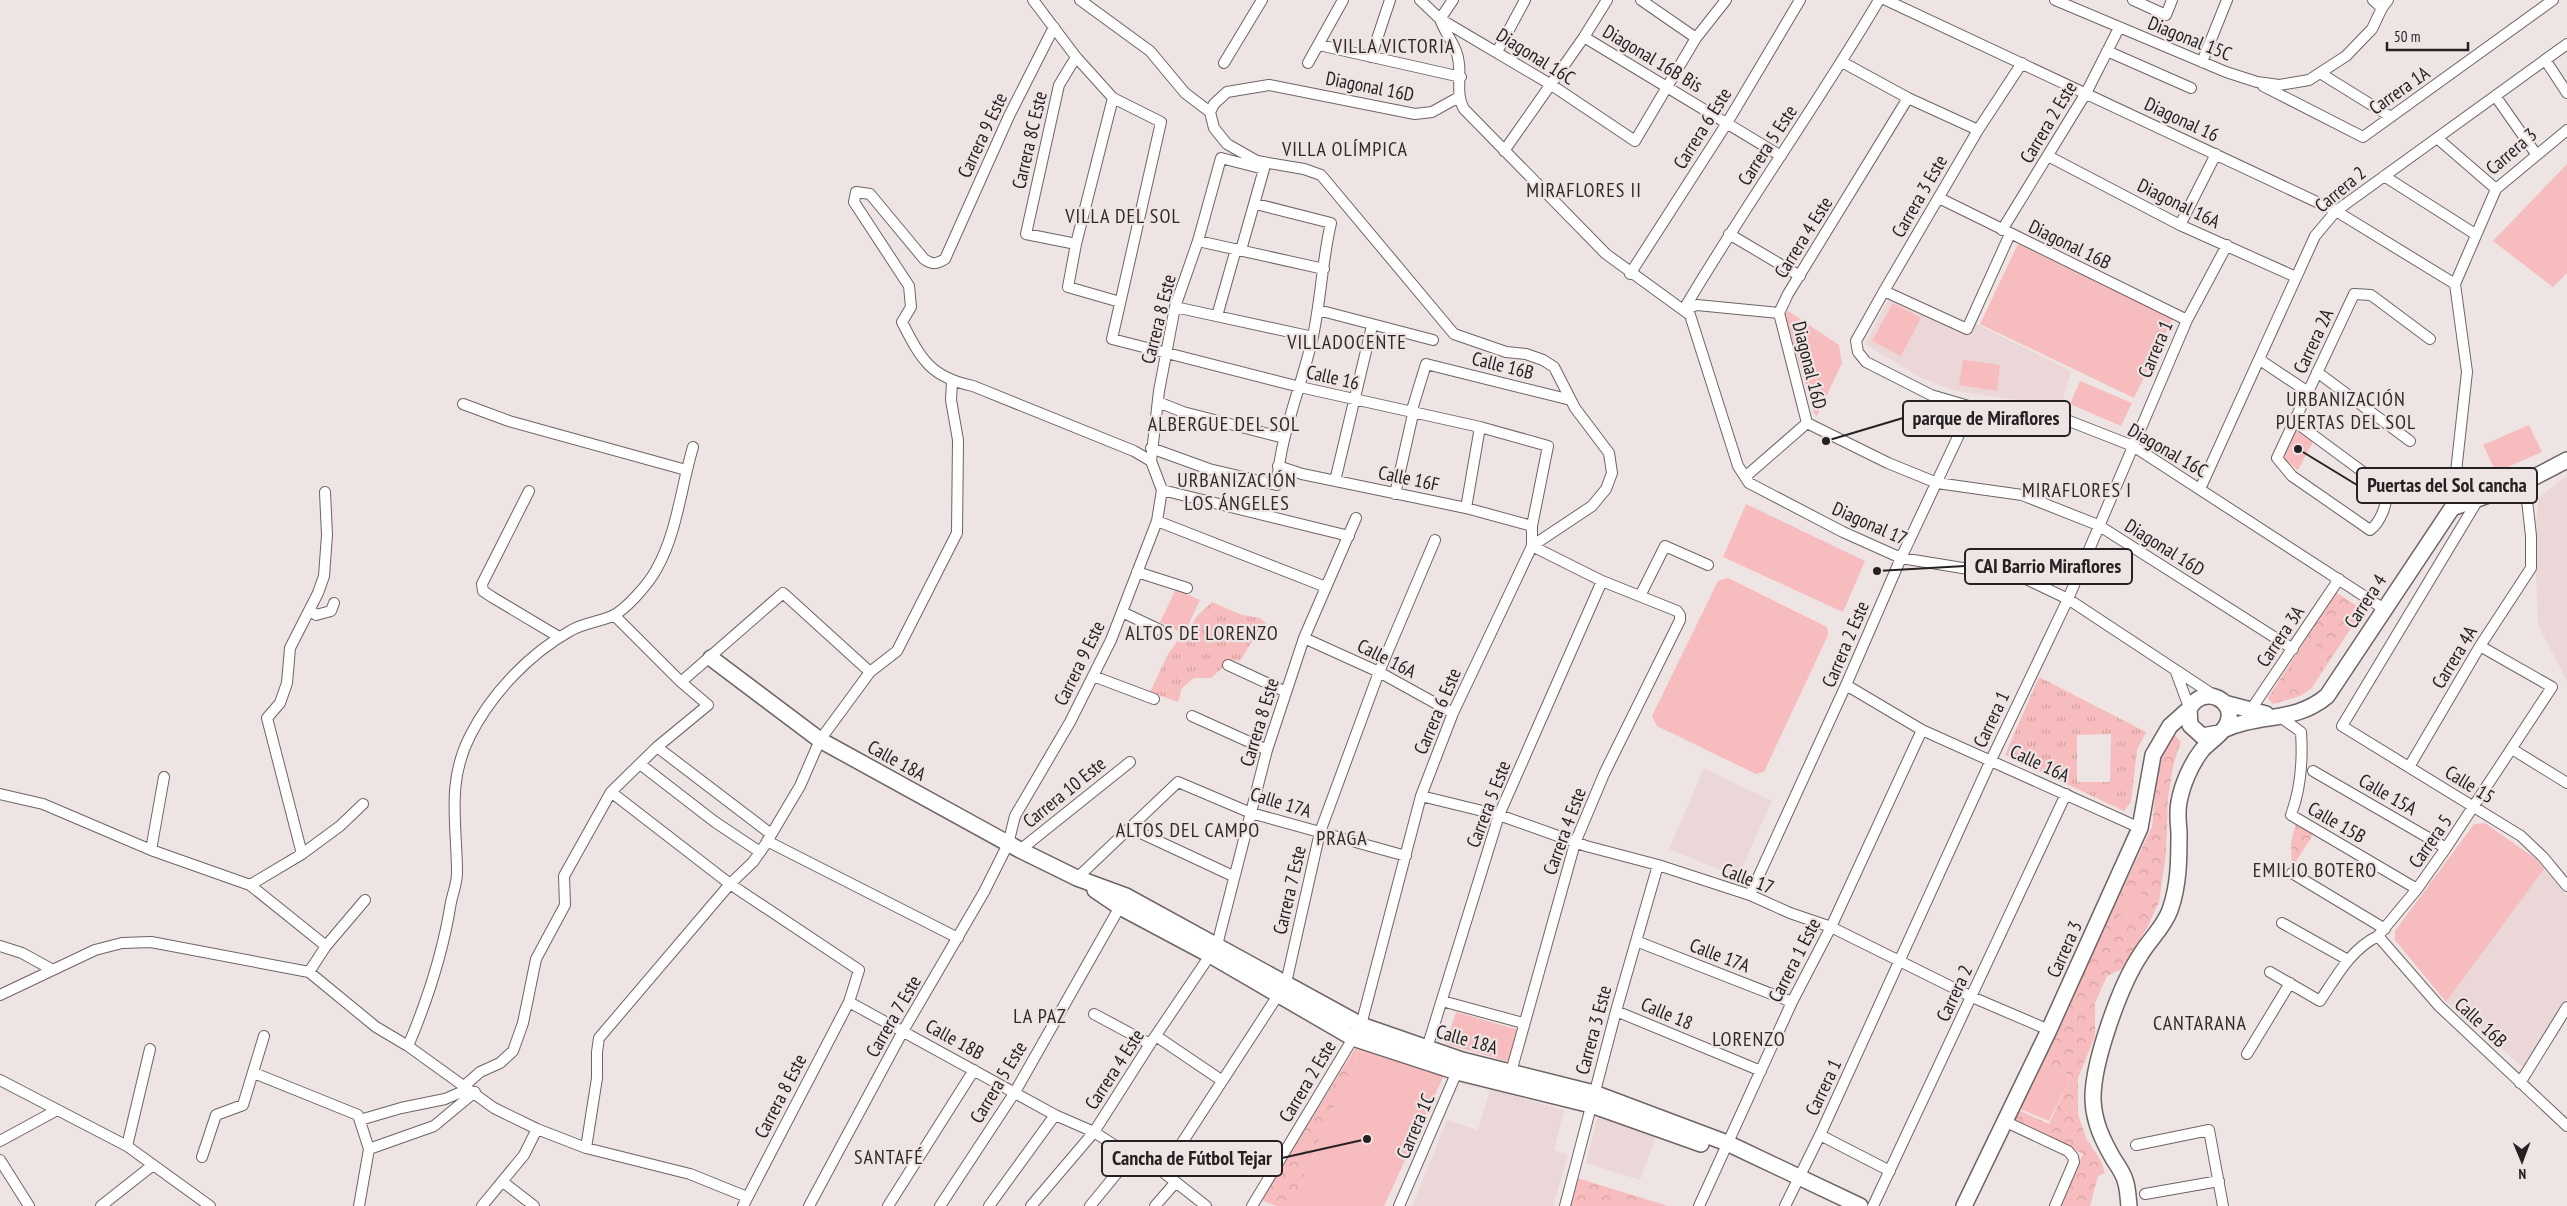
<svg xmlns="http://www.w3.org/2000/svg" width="2567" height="1206" font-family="'PT Sans Narrow',sans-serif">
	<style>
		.built { fill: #ebd7d7 }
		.grass { fill: url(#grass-tufts); fill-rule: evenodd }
		.forest { fill: url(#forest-crowns) }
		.garden { fill: #f7bcbd }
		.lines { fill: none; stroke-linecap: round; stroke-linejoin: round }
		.street-casing { stroke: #6e6464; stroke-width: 12 }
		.secondary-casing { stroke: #6e6464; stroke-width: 18 }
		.street { stroke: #fff; stroke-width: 10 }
		.secondary { stroke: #fff; stroke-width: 15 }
		.labels { text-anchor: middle; stroke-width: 4.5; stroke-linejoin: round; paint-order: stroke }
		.street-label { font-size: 19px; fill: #252122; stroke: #efe4e4 }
		.neighbourhood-label { font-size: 20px; letter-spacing: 1px; fill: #322a2a; stroke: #efe4e4 }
		.leader { fill: none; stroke: #252122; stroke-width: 2 }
		.callout-dot { fill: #252122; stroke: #efe4e4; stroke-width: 2 }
		.callout { fill: #efe4e4; stroke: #252122; stroke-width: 2 }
		.callout-label { font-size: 20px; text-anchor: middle; font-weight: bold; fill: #252122 }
	</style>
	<defs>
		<pattern id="grass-tufts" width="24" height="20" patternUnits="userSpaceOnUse" patternTransform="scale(1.25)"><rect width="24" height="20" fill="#f7bcbd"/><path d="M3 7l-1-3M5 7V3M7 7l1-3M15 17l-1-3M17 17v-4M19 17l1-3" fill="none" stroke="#d4a1a2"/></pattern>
		<pattern id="forest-crowns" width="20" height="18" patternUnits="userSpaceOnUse" patternTransform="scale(1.25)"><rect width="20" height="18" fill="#f7bcbd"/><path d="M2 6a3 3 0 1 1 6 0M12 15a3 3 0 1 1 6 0" fill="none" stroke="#d4a1a2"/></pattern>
	</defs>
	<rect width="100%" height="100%" fill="#efe4e4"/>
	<!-- built -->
	<path class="built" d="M1890,297L1968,334L1975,323L2071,371L2061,407L1952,390L1920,377L1865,344Z
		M2567,476V681L2538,625L2535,549L2538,498Z
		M1704,768L1772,801L1738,877L1669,849Z
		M2544,869L2567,896V998L2523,1067L2446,1002Z
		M1490,1089L1564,1110L1554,1150L1568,1155L1553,1206H1412L1447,1120L1478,1130Z
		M1599,1111L1657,1133L1640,1180L1586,1163Z"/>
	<!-- grass -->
	<path class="grass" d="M1212,602L1242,615L1260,618L1267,624L1261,632L1258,631L1240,661L1231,660L1211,678H1194L1182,688L1178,702L1150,692L1168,654L1178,640L1188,631L1197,616Z
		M2039,677L2146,732L2137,750L2131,802L2124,811L2005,755ZM2111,734L2110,782H2077V735Z"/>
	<!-- forest -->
	<path class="forest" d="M2336,592L2363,610L2311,689L2300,696L2273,704L2268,698Z
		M2173,733L2181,742L2174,762L2168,798L2166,854L2159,902L2148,926L2122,969L2107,976L2095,1003V1036L2078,1078V1114L2086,1138L2101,1161L2105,1173L2098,1176L2090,1206H2058L2083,1154L2011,1119L2016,1109L2049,1124L2071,1076L2041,1060L2152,827L2160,753Z
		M2296,823L2314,833L2292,868L2291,842Z
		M1356,1047L1359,1049L1291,1206H1277L1261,1200Z
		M1577,1178L1668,1206H1570Z"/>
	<!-- garden -->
	<path class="garden" d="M2567,164V273L2553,287L2493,241Z
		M2018,244L2173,318L2134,398L1980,324Z
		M1893,303L1921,318L1901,356L1872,341Z
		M1788,311L1839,345L1842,363L1817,416L1814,413L1785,314Z
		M1963,360L2000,365L1997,391L1959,385Z
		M2080,381L2132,403L2121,426L2070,404Z
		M2529,425L2542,452L2496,472L2483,445Z
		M2297,429L2313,442L2298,470L2281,457Z
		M1746,504L1865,561L1843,612L1723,557Z
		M1728,578L1827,627L1828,635L1764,772L1756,774L1657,726L1652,716L1718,581Z
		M1176,589L1200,600L1184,634L1160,622Z
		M2308,641L2328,654L2304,692L2284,682Z
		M2485,823L2536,859L2544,869L2446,1002L2395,940V931L2474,824Z
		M2133,890L2146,895L2134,924L2120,917Z
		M1456,1012L1519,1030L1510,1062L1446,1044Z
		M1359,1049L1445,1073L1384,1206H1291Z
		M2041,1060L2071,1076L2049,1121L2020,1109Z"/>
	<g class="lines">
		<!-- street casing -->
		<g class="street-casing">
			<path id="street" d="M1033,0L1076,57L1113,98L1161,122L1112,339L1300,387L1480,427L1548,446L1532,526V546
				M1080,0L1150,51L1185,93L1210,112
				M1420,0L1440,19L1550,84L1635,141L1696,38L1726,0
				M1453,0L1440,19C1444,31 1452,40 1456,51C1464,70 1454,93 1464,109L1606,254L1690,315L1738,466L1749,483L1843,532L1901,558L2024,578L2068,599L2215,696
				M1641,0L1696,38
				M1886,0L2336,211L2455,284
				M2055,0L2226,72L2257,82L2279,85L2309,80L2346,56L2372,29L2382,8L2388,0
				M2133,0L2166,15L2172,0
				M2373,0L2382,8
				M1054,27L1009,116L945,259C937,264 932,265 924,259L870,194L856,192L854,202L909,286L911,307L902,322C921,359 930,377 973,386L1134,451L1151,461
				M1584,37L1781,156
				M1319,45L1461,77
				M2107,51L2191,88
				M1497,52L1525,0
				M1076,57L1059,85L1026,234L1076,244
				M1371,57L1390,0
				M2546,61L2567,93
				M1842,62L1908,98L1978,130
				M2202,62L2227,0
				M1224,63L1262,0
				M1308,63L1343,0
				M2022,63L1978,130L1884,291L1856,341L1858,352L1866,362L1931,395L1972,407L2059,417L2133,446L2384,609
				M2320,73L2391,117
				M2263,86L2363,137L2553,0
				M2496,97L2536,154
				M1113,98L1076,244L1068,287L1120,302
				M2437,138L2496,189
				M1504,151L1584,37L1607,0
				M2048,156L2180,225L2296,277
				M2384,176L2475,234
				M1939,198L2187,320
				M2180,225L2216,154
				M2002,230L2086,93L2119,28
				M1729,234L1800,276
				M1198,241L1324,269
				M1630,274L1727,123L1800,0
				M1884,291L1967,329L2010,234
				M1175,307L1313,337
				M1684,309C1746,204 1817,105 1879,0
				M1684,309L1697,305L1779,313
				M1318,310L1433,340
				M1779,313L1807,423L1888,463L1937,483L2022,495L2098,525L2293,649
				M1779,313L1788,294L1908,98
				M1217,316L1236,249
				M2260,360L2308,392
				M2317,372L2410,441
				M1158,402L1183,412L1284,438
				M463,404L509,421L686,470
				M1411,413L1426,364L1571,400
				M2294,421L2386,489C2389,502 2380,523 2370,530L2292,476L2277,458C2303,403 2329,348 2354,294L2371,295L2430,339
				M1151,448L1209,469L1277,485C1280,434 1302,386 1313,336C1321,299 1322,261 1331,223L1256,204
				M1278,466L1302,474L1466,508L1532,526
				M1745,477L1807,423
				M1335,481L1372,326
				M2200,489L2315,236L2336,211L2567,44
				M1162,490L1349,536
				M529,491L482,584L483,591L492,597L559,637
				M1395,494L1413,414
				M2479,498L2342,726L2521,836L2543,857L2567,886
				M1466,508L1480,427
				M2452,508L2467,372L2455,284L2496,189L2567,130
				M1157,521L1326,587
				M1137,572L1187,588
				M1640,596L1665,546L1708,565
				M310,610L316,615L331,611L334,603
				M1122,612L1160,630
				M1304,638L1379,672L1453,713
				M1228,665L1286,692
				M2176,672L2189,707
				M1093,676L1154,699
				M681,682L783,593L870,672
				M1846,685L1922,730L2140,828
				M2250,711L2339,579
				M1192,716L1267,750
				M2279,716L2301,732C2303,761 2301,788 2291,815L2417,889
				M657,747L771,834
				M2512,749L2567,783
				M640,764L715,822L760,852
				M2409,767L2480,646L2531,568V536L2525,482
				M2313,771L2446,848
				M611,792L730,884L859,970L849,1002L1055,1115L1094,1132L1131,1156L1163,1172L1206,1206
				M0,794L43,804L151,850L250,885L326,946
				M1421,796L1499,815L1586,846L1658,865L1750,895L1790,913L1831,927L1972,997L2049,1030
				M1130,828L1233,876
				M767,841L958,938
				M151,850L164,777
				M1020,850L1130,762
				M302,854L340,826L363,804
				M2292,873L2385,929
				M1077,878L1178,782L1251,813L1406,856
				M250,885L302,854L267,718L280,703L287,683L290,648L318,593L324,576L327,535L325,492
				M1750,895L1846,685L1901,558L1972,407
				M2282,923L2348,960
				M2378,936L2439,1006L2567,1126
				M1636,941L1792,1002
				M0,946L22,953L51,969
				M309,972L326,946L365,900
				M2270,972L2320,1001C2336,977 2351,949 2378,936L2417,889L2446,848L2552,687L2480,646
				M0,995L95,950L122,943L151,942L309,972L376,1027L408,1046L494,1108L537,1129L586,1148L690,1174L747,1197
				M1442,1001L1523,1023
				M1616,1011L1761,1071
				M1094,1014L1150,1044
				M1156,1036L1221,1080
				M408,1046C428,999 443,953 451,902C453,893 457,883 457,873C457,824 446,783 470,736C491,694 529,654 570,631C583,623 599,622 612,616C626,610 649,583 656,570C677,534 681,487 693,447
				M1427,1048L1499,815L1602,581
				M2247,1054L2290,983
				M1511,1072L1575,843L1604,774L1680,620V615L1677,611L1602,581L1532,546
				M254,1073L358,1115L369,1149L359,1206
				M0,1080L127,1146L210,1206
				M2520,1083L2567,1007
				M463,1087L480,1072L500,1063L513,1051L523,1023L536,959L565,905L564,876L611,792L657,747L708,705L681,682L614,615
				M360,1120L401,1108L445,1099L466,1090
				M2004,1121L2068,1151L2073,1157L2074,1162L2055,1206
				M1820,1135L1890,1171
				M0,1141L57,1110
				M2136,1145L2209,1130L2223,1206
				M127,1146L150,1049
				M586,1148L597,1078V1052L599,1038L730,884L753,862L765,845L800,786L820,740L870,672L897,651L957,533L958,440L951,400L952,382
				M369,1149L434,1126L475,1092
				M202,1157L216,1115L243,1105L264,1036
				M0,1160L29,1206
				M1163,1172L1286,983L1320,832L1379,672L1435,540
				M503,1182L534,1206
				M2145,1194L2219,1181
				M101,1206L153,1165
				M482,1206L524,1155L537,1129
				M743,1206L849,1002
				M809,1206L903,1031L984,892L1008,844L1015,816L1070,722L1111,640L1157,521L1162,490L1151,461L1159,391L1175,307L1198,241L1221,158L1264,169L1241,250
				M888,1206L974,1070
				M940,1206L1015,1092L1122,903
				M989,1206L1055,1115
				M1031,1206L1094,1132L1150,1044L1217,945L1267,750L1304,638L1356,518
				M1090,1206L1131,1156
				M1155,1206L1175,1183
				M1252,1206L1361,1025L1421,796L1453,713L1532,546L1592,506L1606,489L1612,473L1609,453L1575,408L1554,367L1543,360L1526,354L1506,352L1454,334L1321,175L1304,169L1257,161L1227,144L1214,128L1210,112L1214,104L1227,92L1269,85L1415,114L1432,112L1459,97
				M1399,1206L1459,1067
				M1565,1206L1616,1011L1658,865
				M1699,1206L1792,1002L1831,927L1922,730
				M1785,1206L1820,1135L1991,760L2068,599L2187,320L2227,245
				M1873,1206L2066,794"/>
		</g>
		<!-- secondary casing -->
		<g class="secondary-casing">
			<path id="secondary" d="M711,658L820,740L1020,850L1077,878L1126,896L1361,1025L1462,1060L1594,1093L1727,1143L1860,1206
				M2224,703L2266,714
				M2223,730C2260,713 2295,723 2327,696L2452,508L2525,482L2567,460
				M1095,890L1120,907L1210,955L1353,1038L1457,1072L1591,1105L1701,1144
				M1964,1206L2049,1030L2140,828L2153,755L2170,726L2189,709
				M2129,1206C2128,1198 2128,1188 2125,1180C2123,1173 2118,1166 2114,1160C2103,1141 2094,1123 2093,1100C2092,1064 2120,985 2141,954C2150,939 2164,927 2170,910C2179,885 2179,859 2179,832C2178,822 2177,811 2179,802C2182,785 2191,764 2202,750C2209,742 2220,736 2226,726C2240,702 2204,682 2189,709L2190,725L2202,736L2219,733"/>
		</g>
		<!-- street -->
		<use href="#street" class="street"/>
		<!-- secondary -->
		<use href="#secondary" class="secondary"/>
	</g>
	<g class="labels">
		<!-- street labels -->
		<g class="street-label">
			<text transform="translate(2190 38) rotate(22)" y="7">Diagonal 15C</text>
			<text transform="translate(1536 56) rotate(32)" y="7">Diagonal 16C</text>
			<text transform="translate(1653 58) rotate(31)" y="7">Diagonal 16B Bis</text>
			<text transform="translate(1370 86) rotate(11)" y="7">Diagonal 16D</text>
			<text transform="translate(2399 90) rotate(-35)" y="7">Carrera 1A</text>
			<text transform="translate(2182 119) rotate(25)" y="7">Diagonal 16</text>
			<text transform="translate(2048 122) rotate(-59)" y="7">Carrera 2 Este</text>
			<text transform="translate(1702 128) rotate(-58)" y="7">Carrera 6 Este</text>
			<text transform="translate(982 135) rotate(-65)" y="7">Carrera 9 Este</text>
			<text transform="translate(1029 140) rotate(-77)" y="7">Carrera 8C Este</text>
			<text transform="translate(1767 145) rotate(-57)" y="7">Carrera 5 Este</text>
			<text transform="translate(2511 151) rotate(-41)" y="7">Carrera 3</text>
			<text transform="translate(2340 189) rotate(-40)" y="7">Carrera 2</text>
			<text transform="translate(1919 196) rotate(-60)" y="7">Carrera 3 Este</text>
			<text transform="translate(2179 203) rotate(26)" y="7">Diagonal 16A</text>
			<text transform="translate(1803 237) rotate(-58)" y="7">Carrera 4 Este</text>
			<text transform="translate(2070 244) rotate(26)" y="7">Diagonal 16B</text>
			<text transform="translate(1158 319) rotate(-76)" y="7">Carrera 8 Este</text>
			<text transform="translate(2313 341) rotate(-65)" y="7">Carrera 2A</text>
			<text transform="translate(2155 349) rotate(-67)" y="7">Carrera 1</text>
			<text transform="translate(1503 365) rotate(14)" y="7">Calle 16B</text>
			<text transform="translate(1810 365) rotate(76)" y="7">Diagonal 16D</text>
			<text transform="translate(1333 377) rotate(13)" y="7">Calle 16</text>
			<text transform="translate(2168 450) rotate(30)" y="7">Diagonal 16C</text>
			<text transform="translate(1409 478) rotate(12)" y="7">Calle 16F</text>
			<text transform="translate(1870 523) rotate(24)" y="7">Diagonal 17</text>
			<text transform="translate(2165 547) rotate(32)" y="7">Diagonal 16D</text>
			<text transform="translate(2365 601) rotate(-57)" y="7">Carrera 4</text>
			<text transform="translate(2280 636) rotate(-56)" y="7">Carrera 3A</text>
			<text transform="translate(1845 644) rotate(-67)" y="7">Carrera 2 Este</text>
			<text transform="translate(2454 657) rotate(-59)" y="7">Carrera 4A</text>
			<text transform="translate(1387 658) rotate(27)" y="7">Calle 16A</text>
			<text transform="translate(1079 663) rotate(-64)" y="7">Carrera 9 Este</text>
			<text transform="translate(1437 711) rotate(-67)" y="7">Carrera 6 Este</text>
			<text transform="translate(1991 719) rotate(-65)" y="7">Carrera 1</text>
			<text transform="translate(1259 722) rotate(-73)" y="7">Carrera 8 Este</text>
			<text transform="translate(897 760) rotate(29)" y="7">Calle 18A</text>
			<text transform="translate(2040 763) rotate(25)" y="7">Calle 16A</text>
			<text transform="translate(2470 784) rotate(32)" y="7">Calle 15</text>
			<text transform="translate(1064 792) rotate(-39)" y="7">Carrera 10 Este</text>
			<text transform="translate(2388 794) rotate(30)" y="7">Calle 15A</text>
			<text transform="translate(1281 802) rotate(17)" y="7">Calle 17A</text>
			<text transform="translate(1488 804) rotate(-69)" y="7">Carrera 5 Este</text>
			<text transform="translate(2337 822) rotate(30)" y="7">Calle 15B</text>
			<text transform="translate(1564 831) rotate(-70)" y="7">Carrera 4 Este</text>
			<text transform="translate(2430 841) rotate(-55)" y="7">Carrera 5</text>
			<text transform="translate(1748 878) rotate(21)" y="7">Calle 17</text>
			<text transform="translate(1289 890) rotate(-77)" y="7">Carrera 7 Este</text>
			<text transform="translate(2064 949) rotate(-66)" y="7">Carrera 3</text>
			<text transform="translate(1720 955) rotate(21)" y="7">Calle 17A</text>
			<text transform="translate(1794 960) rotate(-63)" y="7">Carrera 1 Este</text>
			<text transform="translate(1954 993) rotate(-65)" y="7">Carrera 2</text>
			<text transform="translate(1667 1013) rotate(23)" y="7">Calle 18</text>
			<text transform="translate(893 1016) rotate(-60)" y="7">Carrera 7 Este</text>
			<text transform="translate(2481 1022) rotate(43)" y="7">Calle 16B</text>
			<text transform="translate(1593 1030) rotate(-75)" y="7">Carrera 3 Este</text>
			<text transform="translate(955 1039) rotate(29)" y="7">Calle 18B</text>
			<text transform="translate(1467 1039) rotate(16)" y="7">Calle 18A</text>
			<text transform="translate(1114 1069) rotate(-57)" y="7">Carrera 4 Este</text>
			<text transform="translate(1307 1081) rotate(-59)" y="7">Carrera 2 Este</text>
			<text transform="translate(998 1082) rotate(-59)" y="7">Carrera 5 Este</text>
			<text transform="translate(1823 1087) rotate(-65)" y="7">Carrera 1</text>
			<text transform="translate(780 1096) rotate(-63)" y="7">Carrera 8 Este</text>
			<text transform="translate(1415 1126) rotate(-67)" y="7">Carrera 1C</text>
		</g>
		<!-- neighbourhood labels -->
		<g class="neighbourhood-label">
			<text x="1394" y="53">VILLA VICTORIA</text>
			<text x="1345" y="156">VILLA OLÍMPICA</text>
			<text x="1584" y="197">MIRAFLORES II</text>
			<text x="1123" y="223">VILLA DEL SOL</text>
			<text x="1347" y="349">VILLADOCENTE</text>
			<text x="2346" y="406">URBANIZACIÓN<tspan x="2346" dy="23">PUERTAS DEL SOL</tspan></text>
			<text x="1224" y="431">ALBERGUE DEL SOL</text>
			<text x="1237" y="487">URBANIZACIÓN<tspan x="1237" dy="23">LOS ÁNGELES</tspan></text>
			<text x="2077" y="497">MIRAFLORES I</text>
			<text x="1202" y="640">ALTOS DE LORENZO</text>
			<text x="1188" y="837">ALTOS DEL CAMPO</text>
			<text x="1342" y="845">PRAGA</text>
			<text x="2315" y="877">EMILIO BOTERO</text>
			<text x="1040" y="1023">LA PAZ</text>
			<text x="2200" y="1030">CANTARANA</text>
			<text x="1749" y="1046">LORENZO</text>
			<text x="889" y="1164">SANTAFÉ</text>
		</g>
	</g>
	<!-- callouts -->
	<path class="leader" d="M1826 441L1903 418M2298 449L2357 485M1877 571L1965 566M1367 1139L1282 1158"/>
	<g class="callout-dot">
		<circle cx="1826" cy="441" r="5"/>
		<circle cx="2298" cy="449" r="5"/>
		<circle cx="1877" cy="571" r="5"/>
		<circle cx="1367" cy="1139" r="5"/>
	</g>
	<g class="callout">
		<rect x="1903" y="401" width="167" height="35" rx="5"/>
		<rect x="2357" y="468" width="180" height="35" rx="5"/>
		<rect x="1965" y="549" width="167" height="35" rx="5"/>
		<rect x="1102" y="1141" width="180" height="35" rx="5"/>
	</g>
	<g class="callout-label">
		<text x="1986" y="425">parque de Miraflores</text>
		<text x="2447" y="492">Puertas del Sol cancha</text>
		<text x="2048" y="573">CAI Barrio Miraflores</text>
		<text x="1192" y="1165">Cancha de Fútbol Tejar</text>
	</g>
	<!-- north arrow -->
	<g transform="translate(2522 1161) rotate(179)" stroke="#efe4e4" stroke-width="4" paint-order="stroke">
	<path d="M0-4L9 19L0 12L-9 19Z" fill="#252122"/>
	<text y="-8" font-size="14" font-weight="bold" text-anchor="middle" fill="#252122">N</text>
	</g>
	<!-- scale -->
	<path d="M2387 42v8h81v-8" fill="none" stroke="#252122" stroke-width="2.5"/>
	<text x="2394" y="42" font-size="15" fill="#252122" stroke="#efe4e4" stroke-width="4" paint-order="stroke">50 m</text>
</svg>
